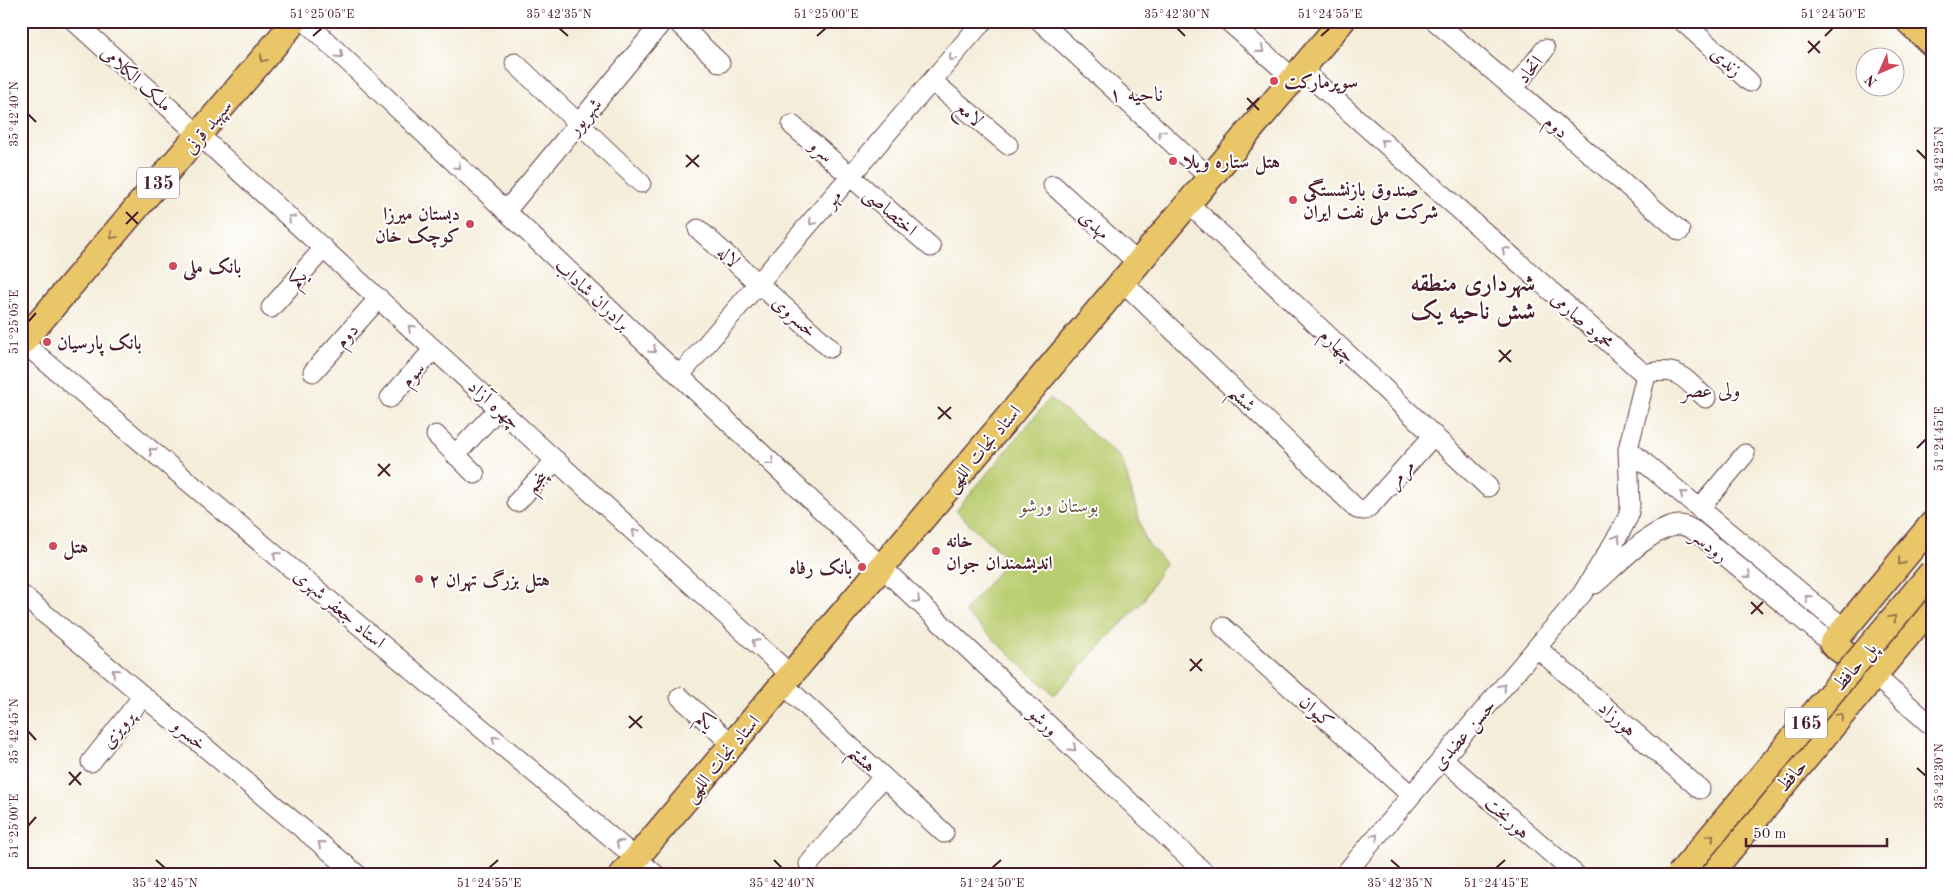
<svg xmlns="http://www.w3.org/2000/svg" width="1953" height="896" font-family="'Old Standard TT',Amiri,serif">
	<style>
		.green { fill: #bacc70; stroke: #82764e }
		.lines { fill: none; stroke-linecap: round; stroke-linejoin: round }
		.minor-casing { stroke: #643e45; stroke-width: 21 }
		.major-casing { stroke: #643e45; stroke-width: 28 }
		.minor { stroke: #fff; stroke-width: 19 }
		.major { stroke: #e9c769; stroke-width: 25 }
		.major-bridge-casing { stroke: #643e45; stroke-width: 28; stroke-linecap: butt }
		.major-bridge { stroke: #e9c769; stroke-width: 25 }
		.oneway { stroke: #ae9aa0 }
		.oneway2 { stroke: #9a734a }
		.ticks { fill: none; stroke: #4a1f2b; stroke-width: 2 }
		.poi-dot { fill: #d1495b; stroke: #fff; stroke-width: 2 }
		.labels { text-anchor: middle; stroke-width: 4; stroke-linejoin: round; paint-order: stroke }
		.shield { fill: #fff; stroke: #80626b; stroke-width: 1 }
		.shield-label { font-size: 18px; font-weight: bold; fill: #4a1f2b }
		.street-label { font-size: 19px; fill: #4a1f2b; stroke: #fff }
		.poi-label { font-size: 19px; font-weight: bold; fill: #4a1f2b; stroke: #fff; text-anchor: start }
		.park-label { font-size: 19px; fill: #6c5340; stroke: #fff }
		.neighbourhood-label { font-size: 20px; fill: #4a1f2b; stroke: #fff }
		.quarter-label { font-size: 21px; fill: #4a1f2b; stroke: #fff }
		.district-label { font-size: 24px; font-weight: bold; fill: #4a1f2b; stroke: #fff }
		.neatline { fill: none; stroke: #4a1f2b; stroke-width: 2 }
		.ticks-label { font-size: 12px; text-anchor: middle; fill: #4a1f2b }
	</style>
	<rect width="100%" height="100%" fill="#fff"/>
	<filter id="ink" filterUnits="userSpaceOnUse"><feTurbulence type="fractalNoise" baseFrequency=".02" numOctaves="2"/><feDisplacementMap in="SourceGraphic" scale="10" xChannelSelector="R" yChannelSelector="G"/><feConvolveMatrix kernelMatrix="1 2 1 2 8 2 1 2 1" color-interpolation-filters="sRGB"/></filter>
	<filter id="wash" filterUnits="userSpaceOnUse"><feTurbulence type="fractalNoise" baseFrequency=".0096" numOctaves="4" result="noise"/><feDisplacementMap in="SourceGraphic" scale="20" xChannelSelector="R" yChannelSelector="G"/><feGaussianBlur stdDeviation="1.12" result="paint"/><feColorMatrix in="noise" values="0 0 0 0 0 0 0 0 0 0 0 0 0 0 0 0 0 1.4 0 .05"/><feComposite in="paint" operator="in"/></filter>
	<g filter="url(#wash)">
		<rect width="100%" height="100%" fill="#f4edd9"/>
		<!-- green -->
		<path class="green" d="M1050,398L1122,459L1145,540L1165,563L1143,601L1054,695L964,612L1008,560L956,511Z"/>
	</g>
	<g filter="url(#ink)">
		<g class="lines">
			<!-- minor casing -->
			<g class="minor-casing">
				<path id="minor" d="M74,21L791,675
					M305,21L1207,875
					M676,21L720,63
					M1040,21L1210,178
					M1228,21L1294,79
					M1435,21L1680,231
					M1682,21L1750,82
					M515,63L641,183
					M1301,69L1644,374L1645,379L1628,449L1630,506L1628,517L1619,534L1582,594L1344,875
					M932,81L1008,145
					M1514,88L1545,49
					M792,125L931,247
					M1053,185L1138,263
					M1188,203L1488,487
					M506,211L663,21
					M698,229L830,348
					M1122,281L1357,509L1365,510L1371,505L1434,435
					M271,308L324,248
					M21,341L656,875
					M313,372L379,298
					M1644,374C1679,366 1681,376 1706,398
					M680,375L983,21
					M390,398L434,349
					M436,435L475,474
					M1628,449L1845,629
					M455,455L499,408
					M517,502L556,460
					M1700,508L1745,454
					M1595,584C1616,566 1646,533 1673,526C1681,523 1688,527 1695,531L1832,644
					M21,594L358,875
					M1223,627L1411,795
					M1537,648L1700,789
					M1874,675L1932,726
					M783,684L944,833
					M680,697L732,744
					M1442,758L1576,875
					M91,762L143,696
					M809,864L883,777"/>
			</g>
			<!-- major casing -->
			<g class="major-casing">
				<path id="major" d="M1908,21L1932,44
					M21,344L295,21
					M1874,675L1832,644L1932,524
					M622,875L1342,21
					M1709,875L1932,606"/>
			</g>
			<!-- minor -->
			<use href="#minor" class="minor"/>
			<!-- major -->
			<use href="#major" class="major"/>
			<!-- major-bridge casing -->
			<g class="major-bridge-casing">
				<path id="major-bridge" d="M1679,875L1932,572"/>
			</g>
			<!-- major-bridge -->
			<use href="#major-bridge" class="major-bridge"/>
		</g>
		<!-- one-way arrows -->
		<defs><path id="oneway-chevron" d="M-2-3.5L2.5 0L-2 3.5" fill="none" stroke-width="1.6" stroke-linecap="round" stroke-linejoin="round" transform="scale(1.25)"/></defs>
		<g class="oneway">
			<use href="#oneway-chevron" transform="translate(1261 50) rotate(41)"/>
			<use href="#oneway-chevron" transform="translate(340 55) rotate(43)"/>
			<use href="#oneway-chevron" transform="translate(952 58) rotate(130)"/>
			<use href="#oneway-chevron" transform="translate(1161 133) rotate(-137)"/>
			<use href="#oneway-chevron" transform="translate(1384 142) rotate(-138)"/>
			<use href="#oneway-chevron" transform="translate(458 166) rotate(43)"/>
			<use href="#oneway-chevron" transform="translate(291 218) rotate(-138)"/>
			<use href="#oneway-chevron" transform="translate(812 222) rotate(131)"/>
			<use href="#oneway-chevron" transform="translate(1505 250) rotate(-138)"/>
			<use href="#oneway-chevron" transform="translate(411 328) rotate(-137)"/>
			<use href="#oneway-chevron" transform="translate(653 350) rotate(43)"/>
			<use href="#oneway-chevron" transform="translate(152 451) rotate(-140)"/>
			<use href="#oneway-chevron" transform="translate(771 462) rotate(43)"/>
			<use href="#oneway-chevron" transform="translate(1683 494) rotate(-141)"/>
			<use href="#oneway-chevron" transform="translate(635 532) rotate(-138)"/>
			<use href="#oneway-chevron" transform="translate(1617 538) rotate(-59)"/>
			<use href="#oneway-chevron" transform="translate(276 555) rotate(-140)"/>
			<use href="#oneway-chevron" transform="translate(1748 575) rotate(40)"/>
			<use href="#oneway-chevron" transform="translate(1808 598) rotate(-140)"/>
			<use href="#oneway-chevron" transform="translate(917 600) rotate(44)"/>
			<use href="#oneway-chevron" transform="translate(755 642) rotate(-138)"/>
			<use href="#oneway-chevron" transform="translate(115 672) rotate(-140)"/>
			<use href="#oneway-chevron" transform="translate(1503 687) rotate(-49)"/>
			<use href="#oneway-chevron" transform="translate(495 739) rotate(-140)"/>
			<use href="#oneway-chevron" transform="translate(1073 748) rotate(44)"/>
			<use href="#oneway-chevron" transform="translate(1375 837) rotate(-50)"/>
			<use href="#oneway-chevron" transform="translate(619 843) rotate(-140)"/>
			<use href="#oneway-chevron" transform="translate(321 844) rotate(-140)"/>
		</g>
		<g class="oneway2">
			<use href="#oneway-chevron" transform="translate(263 59) rotate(130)"/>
			<use href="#oneway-chevron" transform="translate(113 236) rotate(130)"/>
			<use href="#oneway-chevron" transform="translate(1901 562) rotate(129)"/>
			<use href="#oneway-chevron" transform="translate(1893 618) rotate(-50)"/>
			<use href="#oneway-chevron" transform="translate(1840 716) rotate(-50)"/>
			<use href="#oneway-chevron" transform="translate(1711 837) rotate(-50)"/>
		</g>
	</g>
	<!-- ticks -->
	<path class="ticks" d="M559,28L568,36M1177,28L1185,36M313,36L322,28M817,36L826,28M1321,36L1330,28M1825,36L1833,28M1808,41L1820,53M1808,53L1820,41M1247,98L1259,110M1247,110L1259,98M28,114L36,122M1917,150L1926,159M686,155L699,167M686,167L699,155M126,212L138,224M126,224L138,212M28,322L36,313M1499,350L1511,362M1499,362L1511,350M938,407L951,419M938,419L951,407M1917,448L1926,439M378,464L390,476M378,476L390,464M1751,602L1763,614M1751,614L1763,602M1190,659L1202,671M1190,671L1202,659M629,716L642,728M629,728L642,716M28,731L36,740M1917,768L1926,776M69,772L81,785M69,785L81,772M28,826L36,817M156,860L165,868M774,860L782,868M1391,860L1400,868M489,868L498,860M992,868L1001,860M1496,868L1505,860"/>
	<!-- markers -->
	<g class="poi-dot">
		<circle cx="1274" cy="81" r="5"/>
		<circle cx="1173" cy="161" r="5"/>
		<circle cx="1293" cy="200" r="5"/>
		<circle cx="470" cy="224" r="5"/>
		<circle cx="173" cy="266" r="5"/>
		<circle cx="47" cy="342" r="5"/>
		<circle cx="53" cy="546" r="5"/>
		<circle cx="936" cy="551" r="5"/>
		<circle cx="862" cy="567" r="5"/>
		<circle cx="419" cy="579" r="5"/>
	</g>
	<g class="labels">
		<!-- shield labels -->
		<g class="shield">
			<rect x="137" y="167.5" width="42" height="31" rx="4"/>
			<rect x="1785" y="707.5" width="42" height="31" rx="4"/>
		</g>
		<g class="shield-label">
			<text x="158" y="189">135</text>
			<text x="1806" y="729">165</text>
		</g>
		<!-- street labels -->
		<g class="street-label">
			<text transform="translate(1727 61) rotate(42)" y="7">زندی</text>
			<text transform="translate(1529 69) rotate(-51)" y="7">اتحاد</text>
			<text transform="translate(137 78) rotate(42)" y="7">ملک الکلامی</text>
			<text transform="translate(970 113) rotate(40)" y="7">لامع</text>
			<text transform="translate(584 116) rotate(-50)" y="7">شهریور</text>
			<text transform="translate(207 126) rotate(-50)" y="7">سپهبد قرنی</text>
			<text transform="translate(1557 126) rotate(41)" y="7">دوم</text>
			<text transform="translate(822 150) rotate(41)" y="7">سرو</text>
			<text transform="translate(832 198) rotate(-49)" y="7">مهر</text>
			<text transform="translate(891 211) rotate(41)" y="7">اختصاصی</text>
			<text transform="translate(1095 224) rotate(43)" y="7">مهدی</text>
			<text transform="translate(729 256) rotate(42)" y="7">لاله</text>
			<text transform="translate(297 278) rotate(-48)" y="7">یکم</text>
			<text transform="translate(593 294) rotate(43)" y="7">برادران شاداب</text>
			<text transform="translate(795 316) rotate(42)" y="7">خسروی</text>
			<text transform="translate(1583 320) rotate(42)" y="7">محمود صارمی</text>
			<text transform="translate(346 335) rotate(-48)" y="7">دوم</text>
			<text transform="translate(1338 345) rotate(43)" y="7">چهارم</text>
			<text transform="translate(412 374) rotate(-48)" y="7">سوم</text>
			<text transform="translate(1243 398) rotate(44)" y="7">ششم</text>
			<text transform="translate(495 404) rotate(42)" y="7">چهره آزاد</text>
			<text transform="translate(982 448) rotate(-50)" y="7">استاد نجات اللهی</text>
			<text transform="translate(1400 473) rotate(-48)" y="7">مرمر</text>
			<text transform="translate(536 481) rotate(-47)" y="7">پنجم</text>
			<text transform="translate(1710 545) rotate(38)" y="7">رودسر</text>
			<text transform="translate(340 608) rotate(40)" y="7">استاد جعفر شهری</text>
			<text transform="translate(1854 666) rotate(-50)" y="7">پل حافظ</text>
			<text transform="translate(1317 711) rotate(42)" y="7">کیوان</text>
			<text transform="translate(1618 718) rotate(41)" y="7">هورزاد</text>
			<text transform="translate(706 720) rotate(42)" y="7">یکم</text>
			<text transform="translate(1044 721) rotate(44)" y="7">ورشو</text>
			<text transform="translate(117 729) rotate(-52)" y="7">پرویزی</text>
			<text transform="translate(190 734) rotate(40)" y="7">خسرو</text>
			<text transform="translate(1463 734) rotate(-49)" y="7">حسن عضدی</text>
			<text transform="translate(721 758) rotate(-50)" y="7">استاد نجات اللهی</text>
			<text transform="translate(863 758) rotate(43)" y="7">هشتم</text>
			<text transform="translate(1791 775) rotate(-50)" y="7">حافظ</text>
			<text transform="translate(1508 817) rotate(42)" y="7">هوربخت</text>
		</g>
		<!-- poi labels -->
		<g class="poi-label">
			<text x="1284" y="88">سوپرمارکت</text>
			<text x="1183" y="168">هتل ستاره ویلا</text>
			<text x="1303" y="196">صندوق بازنشستگی<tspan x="1303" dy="22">شرکت ملی نفت ایران</tspan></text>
			<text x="460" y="220" text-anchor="end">دبستان میرزا<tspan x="460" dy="22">کوچک خان</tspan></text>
			<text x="183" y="273">بانک ملی</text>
			<text x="57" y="349">بانک پارسیان</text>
			<text x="946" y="547">خانه<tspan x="946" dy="22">اندیشمندان جوان</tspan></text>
			<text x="63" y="553">هتل</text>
			<text x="852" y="574" text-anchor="end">بانک رفاه</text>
			<text x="429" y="586">هتل بزرگ تهران ۲</text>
		</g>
		<!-- park labels -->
		<g class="park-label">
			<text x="1059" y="512">بوستان ورشو</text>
		</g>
		<!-- neighbourhood labels -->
		<g class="neighbourhood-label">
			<text x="1711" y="397">ولی عصر</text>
		</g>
		<!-- quarter labels -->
		<g class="quarter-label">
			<text x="1136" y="101">ناحیه ۱</text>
		</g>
		<!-- district labels -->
		<g class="district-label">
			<text x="1473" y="291">شهرداری منطقه<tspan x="1473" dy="28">شش ناحیه یک</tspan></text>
		</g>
	</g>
	<!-- margin -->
	<rect width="1953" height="896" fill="none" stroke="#fff" stroke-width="55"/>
	<!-- north arrow -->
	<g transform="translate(1880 72) rotate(225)"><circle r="24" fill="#ffffff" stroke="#b7a5aa"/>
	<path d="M0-4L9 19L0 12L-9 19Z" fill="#d1495b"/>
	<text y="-8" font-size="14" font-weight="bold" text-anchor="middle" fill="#4a1f2b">N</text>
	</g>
	<!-- scale -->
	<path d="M1746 838v8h141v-8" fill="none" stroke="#4a1f2b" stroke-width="2.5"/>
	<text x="1753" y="838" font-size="15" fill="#4a1f2b" stroke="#ffffff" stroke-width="4" paint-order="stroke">50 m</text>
	<rect x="28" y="28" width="1898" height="840" class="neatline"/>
	<g class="ticks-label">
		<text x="322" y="18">51°25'05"E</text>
		<text x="559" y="18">35°42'35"N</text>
		<text x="826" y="18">51°25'00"E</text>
		<text x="1177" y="18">35°42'30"N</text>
		<text x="1330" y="18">51°24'55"E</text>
		<text x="1833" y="18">51°24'50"E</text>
		<text transform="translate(14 114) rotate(-90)" y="4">35°42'40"N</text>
		<text transform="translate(1939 159) rotate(-90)" y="4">35°42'25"N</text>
		<text transform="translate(14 322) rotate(-90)" y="4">51°25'05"E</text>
		<text transform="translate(1939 439) rotate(-90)" y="4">51°24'45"E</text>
		<text transform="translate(14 731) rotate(-90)" y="4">35°42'45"N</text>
		<text transform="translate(1939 776) rotate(-90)" y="4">35°42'30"N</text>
		<text transform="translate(14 826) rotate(-90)" y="4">51°25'00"E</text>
		<text x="165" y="887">35°42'45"N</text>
		<text x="489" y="887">51°24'55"E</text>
		<text x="782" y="887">35°42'40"N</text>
		<text x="992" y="887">51°24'50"E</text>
		<text x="1400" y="887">35°42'35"N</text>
		<text x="1496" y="887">51°24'45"E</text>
	</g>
</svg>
